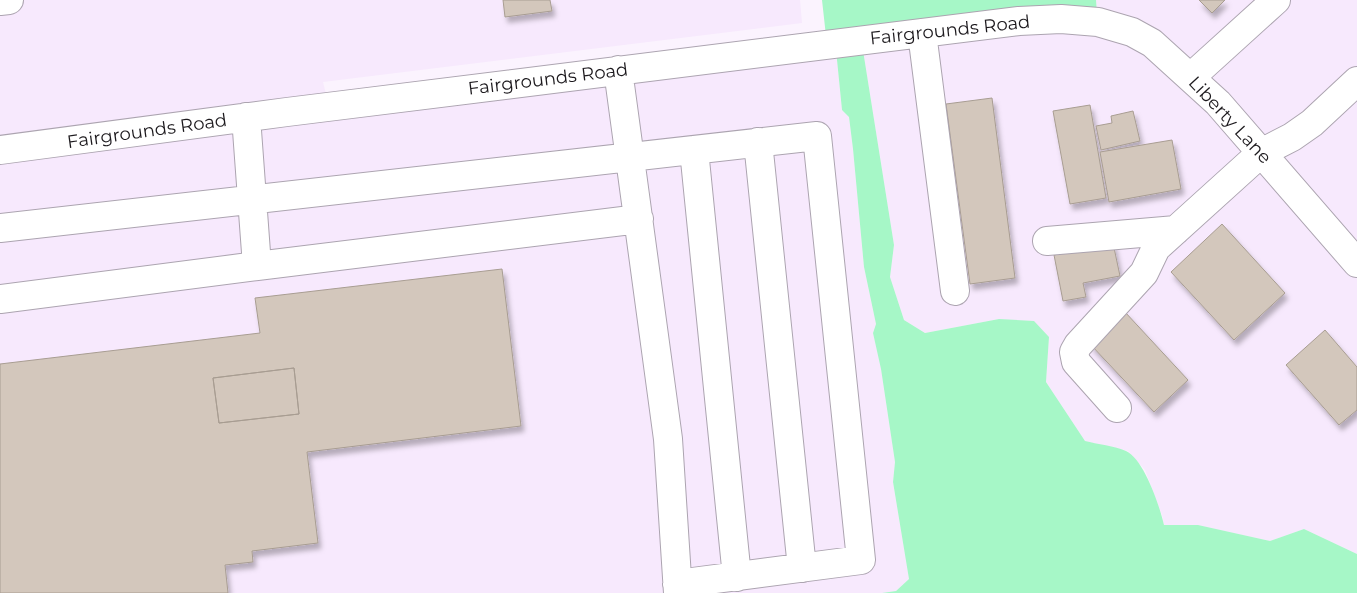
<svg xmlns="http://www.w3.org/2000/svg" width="1357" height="593" font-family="Montserrat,sans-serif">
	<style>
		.built { fill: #f7e9fd }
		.green { fill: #a6f7c7 }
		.building { fill: #d3c7bc; stroke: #a89d92; fill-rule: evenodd; filter: url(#shadow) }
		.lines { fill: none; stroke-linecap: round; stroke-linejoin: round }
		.minor-casing { stroke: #aca4b0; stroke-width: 30 }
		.minor { stroke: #fff; stroke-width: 28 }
		.labels { text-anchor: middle; stroke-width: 4; stroke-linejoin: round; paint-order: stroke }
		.street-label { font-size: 18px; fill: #1c191d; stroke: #fff }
	</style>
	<defs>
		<filter id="shadow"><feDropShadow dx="3" dy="5.5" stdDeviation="2.5" flood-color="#0004"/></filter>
	</defs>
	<rect width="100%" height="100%" fill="#fbf3fe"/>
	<!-- built -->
	<path class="built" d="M0,0H800L802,23L323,82L329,106L836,50L842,110L849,117L853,149L864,267L876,324L873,333L881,369L895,462L893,482L909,579L896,591L882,593H0Z
		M1096,0H1357V554L1304,529L1270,541L1198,525H1164L1162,515L1145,470L1128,451L1085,441L1046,382L1049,337L999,319L925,333L904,320L890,277L894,245L862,44L1097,13Z"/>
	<!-- green -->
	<path class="green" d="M822,0H1096L1097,13L862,44L894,245L890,277L904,320L925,333L999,319L1034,321L1049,337L1046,382L1085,441C1097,444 1115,446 1126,451C1144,459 1160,507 1164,525H1198L1270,541L1304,529L1357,554V593H882L896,591L909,579L893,482L895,462L881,369L873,333L876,324L864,267L853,149L849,117L842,110L836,50L827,45Z"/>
	<!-- building -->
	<path class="building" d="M503,0H550L552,11L505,17Z
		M1199,0H1225L1212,13Z
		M992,98L1015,278L970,284L946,104Z
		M1090,105L1106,198L1070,204L1053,111Z
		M1133,111L1140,141L1101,150L1096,126L1112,123L1111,116Z
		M1172,140L1181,189L1109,202L1100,152Z
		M1222,224L1285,293L1234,340L1171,272Z
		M1113,243L1120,276L1083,283L1086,297L1063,301L1054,255Z
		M502,269L521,426L307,452L318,543L252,551L253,562L225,565L228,593H0V364L260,333L255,298ZM294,368L299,414L219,423L213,378Z
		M1125,312L1188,380L1154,412L1090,344Z
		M1325,330L1357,367V410L1339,425L1286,365Z
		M294,368L299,414L219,423L213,378Z"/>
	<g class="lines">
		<!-- minor casing -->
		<g class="minor-casing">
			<path id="minor" d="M0,1L9,0
				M922,33L955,291
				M618,70L668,439L678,593
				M1191,77L1276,0
				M246,117L257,266
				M758,142L802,568
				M0,150L287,112L1019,21L1061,19L1098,22L1132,32L1152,43L1218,103L1357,263
				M694,150L737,577
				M0,228L817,136L861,560L677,584
				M1047,241L1176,230
				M0,299L257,266L639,219
				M1117,408L1076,362L1074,352L1078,345L1144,273L1156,248L1261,153L1292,137L1312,123L1357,81"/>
		</g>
		<!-- minor -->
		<use href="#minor" class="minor"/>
	</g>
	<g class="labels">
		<!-- street labels -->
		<g class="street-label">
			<text transform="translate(950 30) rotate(-6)" y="6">Fairgrounds Road</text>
			<text transform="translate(548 79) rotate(-7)" y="6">Fairgrounds Road</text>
			<text transform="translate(1230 120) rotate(47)" y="6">Liberty Lane</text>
			<text transform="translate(147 131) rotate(-8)" y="6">Fairgrounds Road</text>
		</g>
	</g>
</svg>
